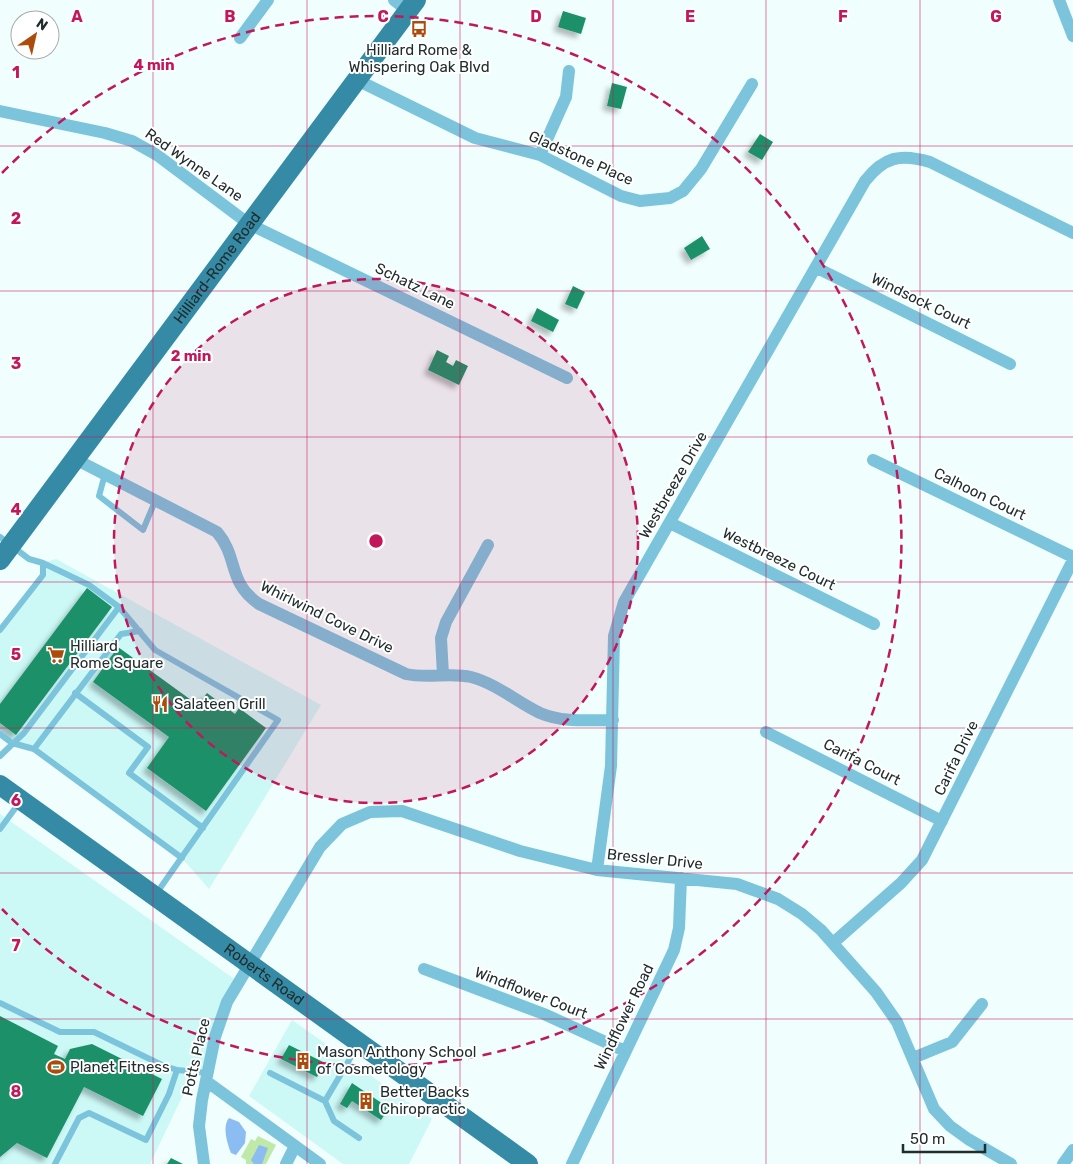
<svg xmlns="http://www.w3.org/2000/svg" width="1073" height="1164" font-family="Rubik,sans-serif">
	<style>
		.built { fill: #ccf8f6 }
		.green { fill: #c0e8a8 }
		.water { fill: #8bbcf2 }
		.building { fill: #1d9067; filter: url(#shadow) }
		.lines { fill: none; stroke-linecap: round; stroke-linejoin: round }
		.service { stroke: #7cc3dc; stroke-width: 6 }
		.minor { stroke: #7cc3dc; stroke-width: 12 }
		.primary { stroke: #358aa5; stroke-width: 20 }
		.grid { fill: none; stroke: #c2185b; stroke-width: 1; stroke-opacity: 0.55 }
		.ring { fill: none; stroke: #c2185b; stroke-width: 2.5; stroke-dasharray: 9 6 }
		.labels { text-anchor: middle; stroke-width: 4; stroke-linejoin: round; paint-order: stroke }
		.poi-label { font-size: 15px; fill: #202d2d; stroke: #fff; text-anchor: start }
		.street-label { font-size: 15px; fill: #202d2d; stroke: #fff }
		.grid-label { font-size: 16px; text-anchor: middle; font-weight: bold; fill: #c2185b; stroke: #fff; stroke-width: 4; stroke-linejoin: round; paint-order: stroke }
		.centre { fill: #c2185b; stroke: #fff; stroke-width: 2.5 }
		.ring-label { font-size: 15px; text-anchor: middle; font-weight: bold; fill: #c2185b; stroke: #fff; stroke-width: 4; stroke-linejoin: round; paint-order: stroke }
	</style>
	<defs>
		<filter id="shadow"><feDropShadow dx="-4.5" dy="4.5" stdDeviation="2.5" flood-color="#0004"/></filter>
	</defs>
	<rect width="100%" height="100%" fill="#f0fefd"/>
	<!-- built -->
	<path class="built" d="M56,559L321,705L209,889L182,858L34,749L0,734V630L43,575V563Z
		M0,814L240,983L208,1073L194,1072L150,1164H0Z
		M292,1020L432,1119L409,1164H343L249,1096Z"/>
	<!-- green -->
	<path class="green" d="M258,1136L276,1145L266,1164H246V1160L241,1157L251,1139L255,1141Z"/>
	<!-- water -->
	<path class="water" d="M229,1118L239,1122L246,1132L245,1143L236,1155L231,1153C227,1143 222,1126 229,1118Z
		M259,1145L268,1148L262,1164H254L251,1160Z"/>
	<!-- building -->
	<path class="building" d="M563,11L586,18L581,34L558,27Z
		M612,83L627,87L621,109L607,106Z
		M760,134L773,142L762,160L748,152Z
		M702,236L710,249L691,260L684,248Z
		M573,286L585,292L577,309L565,304Z
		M537,308L559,320L553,332L531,321Z
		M437,350L449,356L446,362L453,366L456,360L468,366L459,385L428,370Z
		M87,588L112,607L16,735L0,723V704Z
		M118,647L198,705L207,693L235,714L239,708L266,728L206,811L147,768L169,737L93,682Z
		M0,1016L58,1046L54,1054L65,1059L70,1049L92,1044L162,1079L143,1116L84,1087L47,1158L17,1143L0,1157Z
		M289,1045L325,1063L317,1077L281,1059Z
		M352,1083L389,1108L381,1120L352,1101L347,1108L340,1104Z
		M171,1158L183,1164H167Z"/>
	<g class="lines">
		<!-- service -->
		<path class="service" d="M105,474L99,496L143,530L156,499
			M0,537L29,559L43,563L89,585L119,607L155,650L278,720L156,894
			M0,630L43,575V563
			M75,693L148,747L129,773L203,828
			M0,734L12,743L34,749L182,858
			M34,749L121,634L140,631
			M0,756L24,733L119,607
			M0,829L19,803
			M0,1003L60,1032H94L162,1065L177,1070L208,1073
			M270,1073L325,1101L334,1121L359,1138
			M325,1101L358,1045
			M55,1164L79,1118L89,1113L146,1140L169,1094L177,1070"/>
		<!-- minor -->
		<path class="minor" d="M394,0L408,11
			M1059,0L1073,36
			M240,38L268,0
			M357,80L475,138L540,155L621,196L640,201L670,198L683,191L701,169L752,84
			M0,111L105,133L132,141L157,155L249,224L567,378
			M540,155L566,97L569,71
			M817,268L1010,364
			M75,459L217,532C239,558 227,582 259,604L406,674C428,679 450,672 471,677C497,684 517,702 540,713C563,723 589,720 613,720
			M873,460L1073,557
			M670,523L874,624
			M443,675L441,638L446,622L488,545
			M766,732L942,821
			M597,870L611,766L614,636L624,602L865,181C884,157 900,153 930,162L1073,233
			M833,943L901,883L922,860L1073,560
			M424,969L544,1014L625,1051
			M913,1058L952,1042L982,1004
			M206,1081L320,1164
			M204,1164L199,1126L202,1100L215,1037L227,1002L320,847L342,824L370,812L402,811L520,851L597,870L737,884L778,899L802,914L821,930L876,992L897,1022L934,1109L950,1126L968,1139L1011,1164
			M286,1164L295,1146
			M572,1164L674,950L679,928L681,878
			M1063,1164L1073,1150"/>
		<!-- primary -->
		<g class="primary">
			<path id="s1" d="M0,560L416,0"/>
			<path id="s2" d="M0,785L528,1164"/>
		</g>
	</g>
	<!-- grid -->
	<path class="grid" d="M153,0V1164M307,0V1164M460,0V1164M613,0V1164M766,0V1164M920,0V1164M0,146H1073M0,291H1073M0,437H1073M0,582H1073M0,728H1073M0,873H1073M0,1019H1073"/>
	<!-- distance rings -->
	<circle cx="376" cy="541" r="262" fill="#c2185b" fill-opacity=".12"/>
	<g class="ring">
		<circle cx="376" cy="541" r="262"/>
		<path d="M2 173A525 525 0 1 1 2 909"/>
	</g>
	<!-- icons -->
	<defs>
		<g id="bus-bare" transform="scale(1.35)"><path d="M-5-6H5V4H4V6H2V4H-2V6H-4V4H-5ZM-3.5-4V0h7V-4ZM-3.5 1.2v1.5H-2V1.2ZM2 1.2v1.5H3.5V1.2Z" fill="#ad4c0a" stroke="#fff" stroke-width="2.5" paint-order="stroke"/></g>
		<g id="supermarket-bare" transform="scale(1.35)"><path d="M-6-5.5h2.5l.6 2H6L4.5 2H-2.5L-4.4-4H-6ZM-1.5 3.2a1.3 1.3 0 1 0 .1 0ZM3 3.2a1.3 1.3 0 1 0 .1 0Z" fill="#ad4c0a" stroke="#fff" stroke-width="2.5" paint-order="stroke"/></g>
		<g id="restaurant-bare" transform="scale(1.35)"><path d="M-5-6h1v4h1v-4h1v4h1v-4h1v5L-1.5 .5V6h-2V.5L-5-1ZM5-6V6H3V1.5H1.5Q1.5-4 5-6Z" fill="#ad4c0a" stroke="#fff" stroke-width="2.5" paint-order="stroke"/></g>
		<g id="building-bare" transform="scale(1.35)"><path d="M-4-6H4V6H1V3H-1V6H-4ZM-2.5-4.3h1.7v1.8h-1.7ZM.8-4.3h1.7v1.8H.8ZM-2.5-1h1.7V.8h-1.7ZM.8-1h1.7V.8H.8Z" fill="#ad4c0a" stroke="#fff" stroke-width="2.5" paint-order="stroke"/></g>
		<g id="stadium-bare" transform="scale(1.35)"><path d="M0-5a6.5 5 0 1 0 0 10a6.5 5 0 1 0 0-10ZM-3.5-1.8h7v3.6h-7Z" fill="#ad4c0a" stroke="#fff" stroke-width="2.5" paint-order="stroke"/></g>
	</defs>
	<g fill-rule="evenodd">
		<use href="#bus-bare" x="419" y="29"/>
		<use href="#supermarket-bare" x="56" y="655"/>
		<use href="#restaurant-bare" x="160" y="704"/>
		<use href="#building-bare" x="303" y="1061"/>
		<use href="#stadium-bare" x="56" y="1067"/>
		<use href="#building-bare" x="366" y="1101"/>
	</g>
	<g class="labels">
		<!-- poi labels -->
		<g class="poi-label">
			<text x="419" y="55" text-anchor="middle">Hilliard Rome &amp;<tspan x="419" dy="17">Whispering Oak Blvd</tspan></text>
			<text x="70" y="651">Hilliard<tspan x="70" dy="17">Rome Square</tspan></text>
			<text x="174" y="709">Salateen Grill</text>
			<text x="317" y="1057">Mason Anthony School<tspan x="317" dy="17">of Cosmetology</tspan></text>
			<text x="70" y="1072">Planet Fitness</text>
			<text x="380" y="1097">Better Backs<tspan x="380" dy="17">Chiropractic</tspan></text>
		</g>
		<!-- street labels -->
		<g class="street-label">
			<text transform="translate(581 158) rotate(24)" y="5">Gladstone Place</text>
			<text transform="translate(194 165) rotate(35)" y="5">Red Wynne Lane</text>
			<text dy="5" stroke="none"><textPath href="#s1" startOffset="364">Hilliard-Rome Road</textPath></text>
			<text transform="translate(415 286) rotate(26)" y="5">Schatz Lane</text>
			<text transform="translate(921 301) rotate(26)" y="5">Windsock Court</text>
			<text transform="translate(673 485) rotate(-60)" y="5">Westbreeze Drive</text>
			<text transform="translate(980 494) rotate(26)" y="5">Calhoon Court</text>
			<text transform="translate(779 559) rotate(26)" y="5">Westbreeze Court</text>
			<text transform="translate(327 617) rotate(26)" y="5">Whirlwind Cove Drive</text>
			<text transform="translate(956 758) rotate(-64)" y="5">Carifa Drive</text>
			<text transform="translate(862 762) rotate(27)" y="5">Carifa Court</text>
			<text transform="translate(655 859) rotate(6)" y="5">Bressler Drive</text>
			<text dy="5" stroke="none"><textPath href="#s2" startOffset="325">Roberts Road</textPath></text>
			<text transform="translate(531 993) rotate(21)" y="5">Windflower Court</text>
			<text transform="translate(624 1017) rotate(-64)" y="5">Windflower Road</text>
			<text transform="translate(196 1057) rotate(-77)" y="5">Potts Place</text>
		</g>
	</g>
	<g class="grid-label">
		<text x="77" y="22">A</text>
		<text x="230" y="22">B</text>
		<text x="383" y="22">C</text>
		<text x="536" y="22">D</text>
		<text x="690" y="22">E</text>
		<text x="843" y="22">F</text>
		<text x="996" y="22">G</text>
		<text x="16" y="78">1</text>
		<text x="16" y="224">2</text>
		<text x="16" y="369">3</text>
		<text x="16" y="515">4</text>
		<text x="16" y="660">5</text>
		<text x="16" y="806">6</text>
		<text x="16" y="951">7</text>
		<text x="16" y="1097">8</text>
	</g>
	<circle cx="376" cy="541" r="8" class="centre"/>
	<g class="ring-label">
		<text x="154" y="70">4 min</text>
		<text x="191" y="361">2 min</text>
	</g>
	<!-- north arrow -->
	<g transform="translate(35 35) rotate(34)"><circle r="24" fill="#ffffff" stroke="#a6abab"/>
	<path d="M0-4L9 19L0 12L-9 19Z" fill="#ad4c0a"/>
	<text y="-8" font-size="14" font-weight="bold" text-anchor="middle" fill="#202d2d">N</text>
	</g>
	<!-- scale -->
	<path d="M903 1144v8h82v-8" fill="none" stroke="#202d2d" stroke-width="2.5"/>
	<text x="910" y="1144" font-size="15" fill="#202d2d" stroke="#ffffff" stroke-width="4" paint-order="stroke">50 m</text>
</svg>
